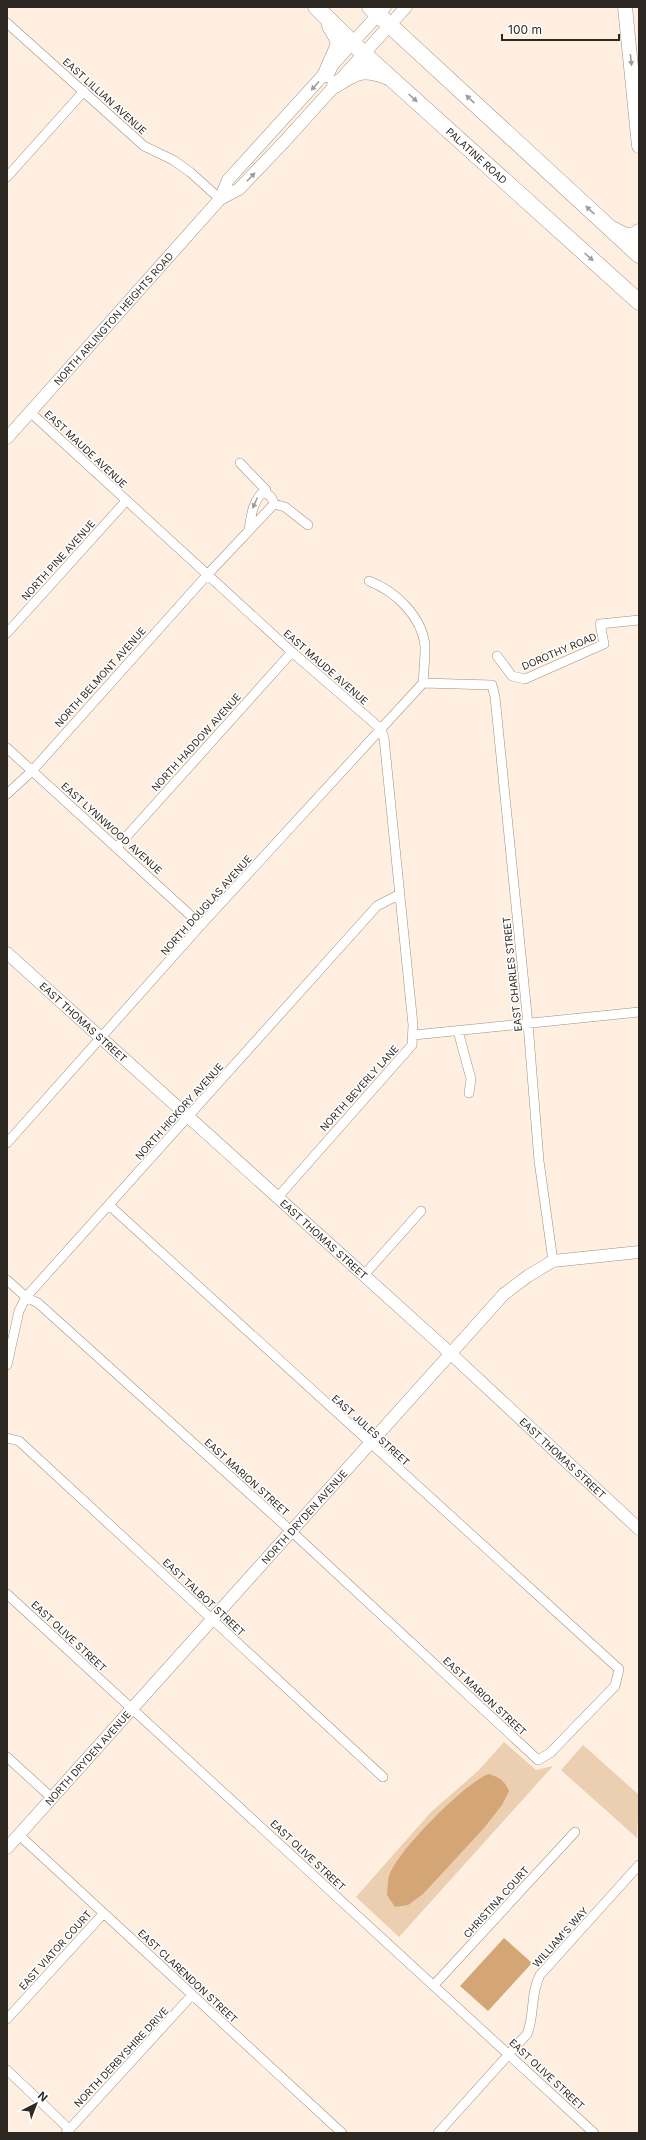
<svg xmlns="http://www.w3.org/2000/svg" width="646" height="2140" font-family="Inter,sans-serif">
	<style>
		.green { fill: #ecceb0 }
		.water { fill: #d4a676 }
		.lines { fill: none; stroke-linecap: round; stroke-linejoin: round }
		.street-casing { stroke: #9e9082; stroke-width: 10 }
		.secondary-casing { stroke: #9e9082; stroke-width: 13 }
		.primary-casing { stroke: #9e9082; stroke-width: 15 }
		.highway-casing { stroke: #9e9082; stroke-width: 17 }
		.street { stroke: #fff; stroke-width: 9 }
		.secondary { stroke: #fff; stroke-width: 12 }
		.primary { stroke: #fff; stroke-width: 14 }
		.highway { stroke: #fff; stroke-width: 16 }
		.oneway { fill: #a09e9c }
		.labels { text-anchor: middle; stroke-width: 3; stroke-linejoin: round; paint-order: stroke }
		.street-label { font-size: 10px; fill: #2d2822; stroke: #fff }
	</style>
	<rect width="100%" height="100%" fill="#feefe0"/>
	<!-- green -->
	<path class="green" d="M504,1742L536,1770L553,1766L399,1937L356,1897L431,1812L478,1771Z
		M583,1745L639,1795L637,1838L561,1770Z"/>
	<!-- water -->
	<path class="water" d="M488,1774C499,1777 504,1780 509,1791L502,1805L484,1828L423,1894L408,1905L395,1907L387,1895C388,1888 387,1878 391,1871C403,1846 463,1785 488,1774Z
		M504,1938L532,1963L488,2011L460,1986Z"/>
	<g class="lines">
		<!-- street casing -->
		<g class="street-casing">
			<path id="street" d="M7,23L144,146L173,160L190,172L220,199
				M7,177L84,91
				M30,412L292,652L381,729L384,738L413,1025L412,1045L278,1197
				M240,463L266,490L265,494
				M274,504L285,507L308,525
				M369,581C395,591 422,616 425,646C425,658 424,671 423,683
				M7,633L126,501
				M497,656L512,676L525,679L604,644L600,624L639,620
				M423,683L492,685L495,697L528,1024L539,1161L553,1261
				M7,748L201,925
				M7,794L32,771L208,574L274,504C272,497 270,494 262,493C252,503 251,517 249,530
				M117,847L292,652
				M458,1031L471,1079L469,1093
				M414,1035L639,1012
				M7,1143L201,925L423,683
				M364,1275L421,1211
				M7,1280L26,1297L38,1303L291,1531L538,1760L550,1753L615,1686L619,1669L109,1205
				M7,1365L19,1311L26,1297L377,906L400,894
				M7,1438L19,1441L383,1777
				M7,1594L594,2133
				M7,1757L52,1798
				M19,1835L342,2133
				M434,1985L575,1832
				M7,2019L103,1914
				M7,2070L69,2129
				M66,2133L192,1995
				M438,2133L527,2034C535,2015 530,1994 540,1975L639,1865"/>
		</g>
		<!-- secondary casing -->
		<g class="secondary-casing">
			<g id="secondary">
				<path d="M220,199L239,189L284,142L406,7"/>
				<path id="s1" d="M7,438L220,199L228,180L385,7"/>
				<path id="s2" d="M7,953L450,1353L639,1529"/>
				<path id="s3" d="M7,1848L504,1294L528,1276L553,1261L639,1252"/>
			</g>
		</g>
		<!-- primary casing -->
		<g class="primary-casing">
			<path id="primary" d="M625,7L639,146"/>
		</g>
		<!-- highway casing -->
		<g class="highway-casing">
			<g id="highway">
				<path id="s4" d="M316,7L364,54L639,302"/>
				<path d="M370,7L639,255"/>
				<path d="M326,74L337,49L339,41L330,26"/>
				<path d="M335,85C356,72 362,67 386,76"/>
				<path d="M614,230C623,235 631,240 639,232"/>
			</g>
		</g>
		<!-- street -->
		<use href="#street" class="street"/>
		<!-- secondary -->
		<use href="#secondary" class="secondary"/>
		<!-- primary -->
		<use href="#primary" class="primary"/>
		<!-- highway -->
		<use href="#highway" class="highway"/>
	</g>
	<!-- one-way arrows -->
	<defs><path id="oneway-solid" d="M-6-.8H1V-3.2L6.5 0L1 3.2V.8H-6Z"/></defs>
	<g class="oneway">
		<use href="#oneway-solid" transform="translate(631 60) rotate(84)"/>
		<use href="#oneway-solid" transform="translate(315 86) rotate(132)"/>
		<use href="#oneway-solid" transform="translate(413 98) rotate(42)"/>
		<use href="#oneway-solid" transform="translate(470 99) rotate(-137)"/>
		<use href="#oneway-solid" transform="translate(251 177) rotate(-46)"/>
		<use href="#oneway-solid" transform="translate(590 210) rotate(-137)"/>
		<use href="#oneway-solid" transform="translate(589 257) rotate(42)"/>
		<use href="#oneway-solid" transform="translate(255 503) rotate(114)"/>
	</g>
	<g class="labels">
		<!-- street labels -->
		<g class="street-label">
			<text transform="translate(105 96) rotate(42)" y="4">EAST LILLIAN AVENUE</text>
			<text dy="4" stroke="none"><textPath href="#s4" startOffset="219">PALATINE ROAD</textPath></text>
			<text dy="4" stroke="none"><textPath href="#s1" startOffset="160">NORTH ARLINGTON HEIGHTS ROAD</textPath></text>
			<text transform="translate(86 449) rotate(43)" y="4">EAST MAUDE AVENUE</text>
			<text transform="translate(58 560) rotate(-48)" y="4">NORTH PINE AVENUE</text>
			<text transform="translate(559 651) rotate(-23)" y="4">DOROTHY ROAD</text>
			<text transform="translate(326 667) rotate(41)" y="4">EAST MAUDE AVENUE</text>
			<text transform="translate(100 677) rotate(-48)" y="4">NORTH BELMONT AVENUE</text>
			<text transform="translate(196 742) rotate(-48)" y="4">NORTH HADDOW AVENUE</text>
			<text transform="translate(112 828) rotate(42)" y="4">EAST LYNNWOOD AVENUE</text>
			<text transform="translate(206 905) rotate(-48)" y="4">NORTH DOUGLAS AVENUE</text>
			<text transform="translate(512 974) rotate(-96)" y="4">EAST CHARLES STREET</text>
			<text dy="4" stroke="none"><textPath href="#s2" startOffset="103">EAST THOMAS STREET</textPath></text>
			<text transform="translate(359 1088) rotate(-48)" y="4">NORTH BEVERLY LANE</text>
			<text transform="translate(179 1111) rotate(-48)" y="4">NORTH HICKORY AVENUE</text>
			<text dy="4" stroke="none"><textPath href="#s2" startOffset="427">EAST THOMAS STREET</textPath></text>
			<text transform="translate(371 1430) rotate(42)" y="4">EAST JULES STREET</text>
			<text dy="4" stroke="none"><textPath href="#s2" startOffset="751">EAST THOMAS STREET</textPath></text>
			<text transform="translate(247 1477) rotate(42)" y="4">EAST MARION STREET</text>
			<text dy="4" stroke="none"><textPath href="#s3" startOffset="445">NORTH DRYDEN AVENUE</textPath></text>
			<text transform="translate(204 1597) rotate(43)" y="4">EAST TALBOT STREET</text>
			<text transform="translate(69 1636) rotate(43)" y="4">EAST OLIVE STREET</text>
			<text transform="translate(485 1696) rotate(43)" y="4">EAST MARION STREET</text>
			<text dy="4" stroke="none"><textPath href="#s3" startOffset="121">NORTH DRYDEN AVENUE</textPath></text>
			<text transform="translate(308 1855) rotate(43)" y="4">EAST OLIVE STREET</text>
			<text transform="translate(496 1902) rotate(-48)" y="4">CHRISTINA COURT</text>
			<text transform="translate(560 1937) rotate(-48)" y="4">WILLIAM'S WAY</text>
			<text transform="translate(55 1950) rotate(-48)" y="4">EAST VIATOR COURT</text>
			<text transform="translate(188 1976) rotate(43)" y="4">EAST CLARENDON STREET</text>
			<text transform="translate(121 2057) rotate(-47)" y="4">NORTH DERBYSHIRE DRIVE</text>
			<text transform="translate(547 2074) rotate(43)" y="4">EAST OLIVE STREET</text>
		</g>
	</g>
	<!-- border -->
	<rect width="646" height="2140" fill="none" stroke="#2d2822" stroke-width="16"/>
	<!-- north arrow -->
	<g transform="translate(36 2104) rotate(42)" stroke="#ffffff" stroke-width="3" paint-order="stroke">
	<path d="M0-3L7 15L0 10L-7 15Z" fill="#2d2822"/>
	<text y="-6" font-size="11" font-weight="bold" text-anchor="middle" fill="#2d2822">N</text>
	</g>
	<!-- scale -->
	<path d="M502 34v6h117v-6" fill="none" stroke="#2d2822" stroke-width="2"/>
	<text x="508" y="34" font-size="12" fill="#2d2822" stroke="#ffffff" stroke-width="3" paint-order="stroke">100 m</text>
</svg>
